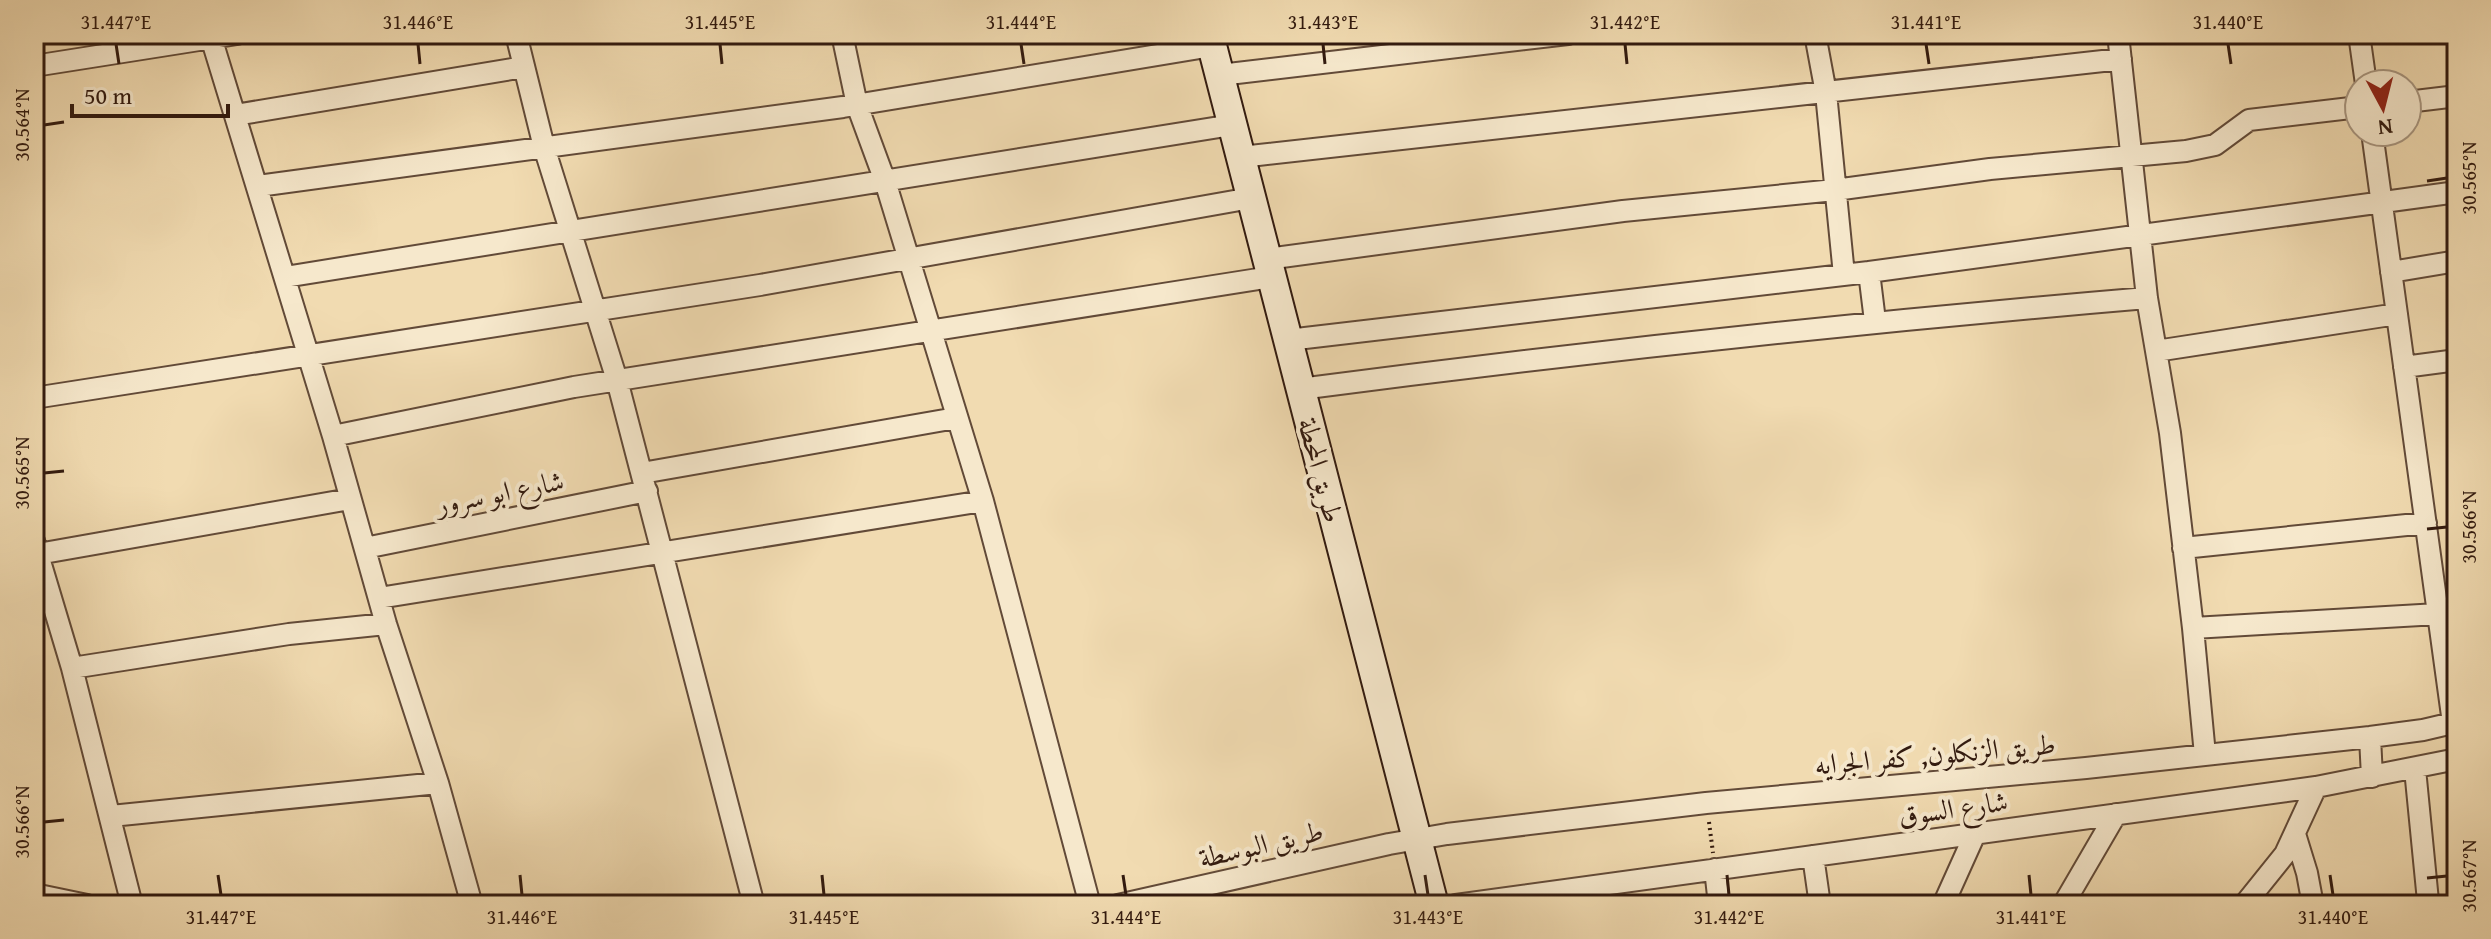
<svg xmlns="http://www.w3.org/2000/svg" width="2491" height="939" font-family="'Gentium Book Plus',Amiri,serif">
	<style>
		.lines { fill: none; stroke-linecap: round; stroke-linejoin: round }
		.street-casing { stroke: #624a38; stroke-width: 24 }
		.secondary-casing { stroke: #321a0f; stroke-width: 32 }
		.path { stroke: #321a0f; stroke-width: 4; stroke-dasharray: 2 4; stroke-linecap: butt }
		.street { stroke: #f6e8cc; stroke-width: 20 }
		.secondary { stroke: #f6e8cc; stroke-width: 28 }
		.ticks { fill: none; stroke: #321a0f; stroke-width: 3 }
		.labels { text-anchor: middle; stroke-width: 8; stroke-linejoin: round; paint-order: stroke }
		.street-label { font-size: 28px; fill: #321a0f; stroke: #f6e8cc }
		.neatline { fill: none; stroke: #321a0f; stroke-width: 3 }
		.ticks-label { font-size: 20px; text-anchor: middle; fill: #321a0f }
	</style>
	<rect width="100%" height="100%" fill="#f1dbb1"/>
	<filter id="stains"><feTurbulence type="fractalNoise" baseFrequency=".0025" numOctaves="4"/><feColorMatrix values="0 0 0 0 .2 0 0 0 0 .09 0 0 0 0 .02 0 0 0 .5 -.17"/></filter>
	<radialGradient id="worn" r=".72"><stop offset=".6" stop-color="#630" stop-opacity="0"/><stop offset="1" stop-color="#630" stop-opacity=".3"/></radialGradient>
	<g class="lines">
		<!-- street casing -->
		<g class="street-casing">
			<path id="street" d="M210,34L333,436L386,624L438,783L472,905
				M516,34L544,147L617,380L754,905
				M842,34L857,105L885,181L983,501L1090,905
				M1815,34L1826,93L1844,275
				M2118,34L2147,298L2170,433L2193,628L2205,755
				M2359,34L2366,84
				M34,66L237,34
				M1220,75L1568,34
				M2407,102L2457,96
				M235,115L524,67
				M2372,132L2453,723
				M1241,157L2121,59
				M258,186L843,107L1212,46
				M1267,259L1623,211L1835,190L1990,169L2186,151L2215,145L2249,120L2359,107
				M1869,272L1875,321
				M2391,272L2457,261
				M285,277L1232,125
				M1288,340L1869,272L2457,192
				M2156,351L2397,314
				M2404,367L2457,360
				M1300,389C1582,352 1864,322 2147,298
				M34,398L760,285L1251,198
				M333,436L574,387L1271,277
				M642,473L956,418
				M34,541L72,668L132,905
				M365,548L647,491
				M2183,548L2426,523
				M38,554L350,499
				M379,598L983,501
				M2193,628L2438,614
				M72,668L289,634L386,624
				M2370,737L2372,777
				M2415,769L2428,901
				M111,816L438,783
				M2295,834L2307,873L2313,905
				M1813,856L1820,905
				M1715,869L1719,905
				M34,894L87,905
				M1118,905L1389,844L1447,834L1706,803L2086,768L2370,737L2423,730L2457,722
				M1456,905L2316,787L2457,759
				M1943,905L1975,834
				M2063,905L2116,814
				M2244,905L2285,854L2316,787"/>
		</g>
		<!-- secondary casing -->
		<g class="secondary-casing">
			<path id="secondary" d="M1209,34L1434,905"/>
		</g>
		<!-- path -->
		<path class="path" d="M1709,822L1713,853"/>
		<!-- street -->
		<use href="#street" class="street"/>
		<!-- secondary -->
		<use href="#secondary" class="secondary"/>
	</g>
	<!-- ticks -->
	<path class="ticks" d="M116,44L119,64M418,44L420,64M720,44L722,64M1021,44L1024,64M1323,44L1325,64M1625,44L1627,64M1926,44L1929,64M2228,44L2231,64M44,125L64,122M2427,181L2447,178M44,473L64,471M2427,529L2447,527M44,822L64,820M218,875L221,895M520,875L522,895M822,875L824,895M1123,875L1126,895M1425,875L1428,895M1727,875L1729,895M2029,875L2031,895M2330,875L2333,895M2427,878L2447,876"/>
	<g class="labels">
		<!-- street labels -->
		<g class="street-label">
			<text transform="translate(1321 470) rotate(75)" y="10">طريق المحطة</text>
			<text transform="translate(500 492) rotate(-11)" y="10">شارع ابو سرور</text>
			<text transform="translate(1935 754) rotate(-5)" y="10">طريق الزنكلون, كفر الجرايه</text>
			<text transform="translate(1953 808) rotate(-8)" y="10">شارع السوق</text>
			<text transform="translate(1261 844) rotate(-13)" y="10">طريق البوسطة</text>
		</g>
	</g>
	<!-- margin -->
	<rect width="2491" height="939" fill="none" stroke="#f1dbb1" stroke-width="88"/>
	<!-- north arrow -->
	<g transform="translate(2383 108) rotate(173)"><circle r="38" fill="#f6e8cc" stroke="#a89680" stroke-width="2"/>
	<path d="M0-6L14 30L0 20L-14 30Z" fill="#8f2418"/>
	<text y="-12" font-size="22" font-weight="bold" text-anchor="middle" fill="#321a0f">N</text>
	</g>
	<!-- scale -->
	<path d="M72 104v12h156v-12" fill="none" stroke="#321a0f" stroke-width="4"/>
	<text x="84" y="104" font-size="24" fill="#321a0f" stroke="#f6e8cc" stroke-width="6" paint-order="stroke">50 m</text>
	<rect x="44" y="44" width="2403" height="851" class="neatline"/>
	<g class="ticks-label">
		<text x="116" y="29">31.447°E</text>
		<text x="418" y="29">31.446°E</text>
		<text x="720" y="29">31.445°E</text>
		<text x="1021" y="29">31.444°E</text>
		<text x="1323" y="29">31.443°E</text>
		<text x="1625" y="29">31.442°E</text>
		<text x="1926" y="29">31.441°E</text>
		<text x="2228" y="29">31.440°E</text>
		<text transform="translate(22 125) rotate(-90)" y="7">30.564°N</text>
		<text transform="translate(2469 178) rotate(-90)" y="7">30.565°N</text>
		<text transform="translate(22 473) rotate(-90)" y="7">30.565°N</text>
		<text transform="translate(2469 527) rotate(-90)" y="7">30.566°N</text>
		<text transform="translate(22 822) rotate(-90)" y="7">30.566°N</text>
		<text transform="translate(2469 876) rotate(-90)" y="7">30.567°N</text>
		<text x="221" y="924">31.447°E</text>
		<text x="522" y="924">31.446°E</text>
		<text x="824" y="924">31.445°E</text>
		<text x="1126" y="924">31.444°E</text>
		<text x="1428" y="924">31.443°E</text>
		<text x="1729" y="924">31.442°E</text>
		<text x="2031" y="924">31.441°E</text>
		<text x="2333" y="924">31.440°E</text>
	</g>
	<rect width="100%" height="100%" filter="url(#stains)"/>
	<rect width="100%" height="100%" fill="url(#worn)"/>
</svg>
